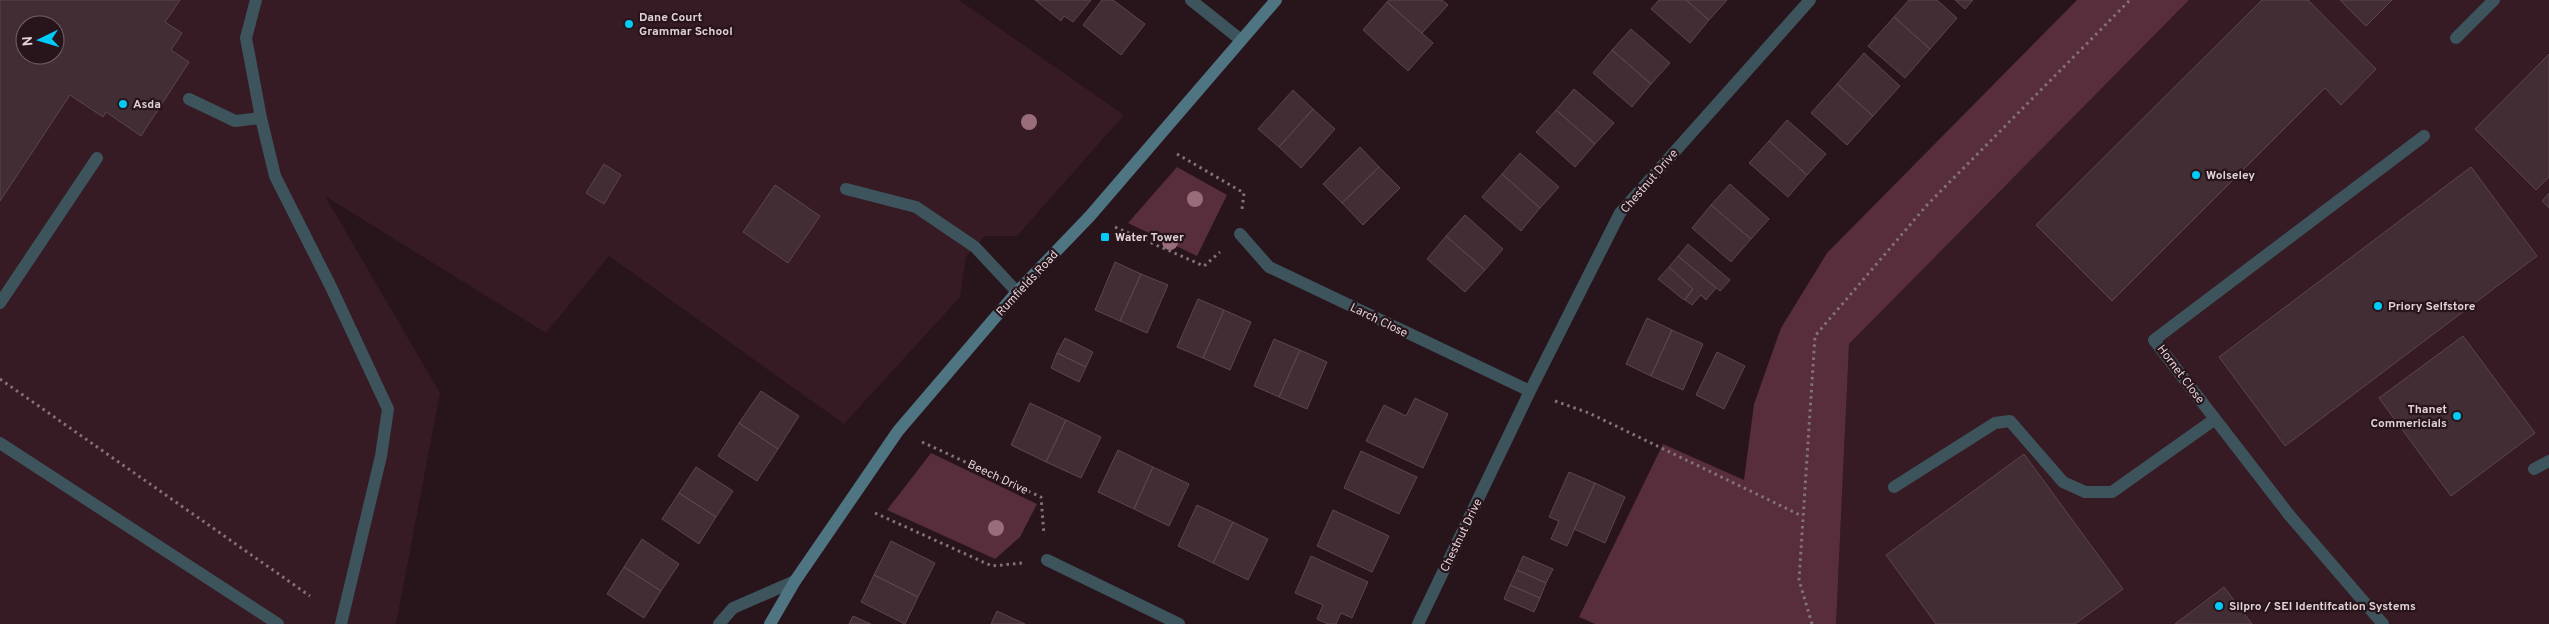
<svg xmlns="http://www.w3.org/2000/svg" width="2549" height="624" font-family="Overpass,sans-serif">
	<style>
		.built { fill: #361b24; fill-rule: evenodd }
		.green { fill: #582e3c }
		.building { fill: #432d34; stroke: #5d454d; fill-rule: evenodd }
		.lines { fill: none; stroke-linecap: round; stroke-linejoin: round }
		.path { stroke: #837278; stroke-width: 3; stroke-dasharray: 2.5 4; stroke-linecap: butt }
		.lane { stroke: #3d545c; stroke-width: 12 }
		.street { stroke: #3d545c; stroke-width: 12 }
		.secondary { stroke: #4f7482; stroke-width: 12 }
		.tree { fill: #9a6d7b }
		.poi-dot { fill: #00cbf9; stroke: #28141b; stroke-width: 2 }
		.labels { text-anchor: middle; stroke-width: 4.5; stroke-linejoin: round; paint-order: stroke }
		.poi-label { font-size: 12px; font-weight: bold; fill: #dfd1d5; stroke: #28141b; text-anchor: start }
		.street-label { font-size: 12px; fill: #dfd1d5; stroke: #28141b }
	</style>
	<rect width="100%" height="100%" fill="#28141b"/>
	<!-- built -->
	<path class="built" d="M0,0H959L1124,115L1017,236H985L966,257L960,297L844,424L609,256L546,333L325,196L440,393L396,624H0ZM25,25H55V55H25Z
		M2189,0H2549V624H1836L1849,344Z"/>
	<!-- green -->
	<path class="green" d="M2077,0H2189L1849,344L1836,624H1595L1579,617L1663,444L1744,480L1754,404L1781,328L1827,253Z
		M1177,167L1227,195L1197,256L1128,223Z
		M931,453L1037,504L1020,537L995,559L887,510Z"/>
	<!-- building -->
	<path class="building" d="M0,0H180L165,22L182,33L171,50L189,62L141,136L106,112L103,117L70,95L0,201ZM25,25H55V55H25Z
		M1035,0H1091L1073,22L1064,16L1061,21Z
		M1102,0H1113L1145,24L1121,55L1083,25Z
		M1389,0H1442L1448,5L1422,33L1387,2Z
		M1659,0H1686L1709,20L1690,43L1651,9Z
		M1686,0H1727L1709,20Z
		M1909,0H1937L1957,18L1930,49L1894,17Z
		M1955,0H1973L1965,9Z
		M2262,0H2308L2376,69L2341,105L2325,88L2112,301L2036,225Z
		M2340,0H2392L2366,26Z
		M1387,2L1433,43L1408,71L1363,30Z
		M1894,17L1930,49L1905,78L1868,46Z
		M1631,29L1670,63L1651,84L1612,50Z
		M1612,50L1651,84L1632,107L1593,73Z
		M1864,53L1900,86L1873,116L1837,84Z
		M2549,54V177L2536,190L2475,129Z
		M1837,84L1873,116L1847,145L1811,113Z
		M1574,89L1614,123L1595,144L1556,110Z
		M1293,90L1313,109L1279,147L1258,129Z
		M1313,109L1335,129L1301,168L1279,147Z
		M1556,110L1595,144L1575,167L1536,132Z
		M1787,120L1826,154L1807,175L1769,141Z
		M1769,141L1807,175L1788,197L1749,163Z
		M1360,147L1379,167L1342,203L1323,184Z
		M1520,153L1559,187L1540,208L1502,174Z
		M604,164L621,175L604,204L586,193Z
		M1379,167L1400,188L1363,225L1342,203Z
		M2471,167L2537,256L2285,446L2219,357Z
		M1502,174L1540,208L1521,231L1482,197Z
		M1730,184L1769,219L1751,239L1711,205Z
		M775,185L820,216L788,263L743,232Z
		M2549,193V208L2542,201Z
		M1711,205L1751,239L1731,262L1692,228Z
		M1465,215L1503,249L1485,270L1446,236Z
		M1446,236L1485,270L1465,292L1427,259Z
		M1688,244L1730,280L1720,291L1678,256Z
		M1678,256L1716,288L1706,300L1701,295L1692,305L1685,300L1693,289L1669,267Z
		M1115,262L1141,274L1120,321L1095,310Z
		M1669,267L1693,289L1684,300L1658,279Z
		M1141,274L1168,285L1147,333L1120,321Z
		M1198,299L1224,310L1203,358L1177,347Z
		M1224,310L1251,322L1230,370L1203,358Z
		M1647,318L1672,330L1651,376L1626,364Z
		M1672,330L1703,344L1683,390L1651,376Z
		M2463,336L2535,433L2451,496L2379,398Z
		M1065,338L1093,352L1086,367L1057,353Z
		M1274,339L1300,350L1279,397L1254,386Z
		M1300,350L1327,362L1307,409L1279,397Z
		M1717,352L1745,366L1724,409L1696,395Z
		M1057,353L1086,367L1079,382L1051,368Z
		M761,391L799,416L778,449L739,423Z
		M1415,398L1448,414L1423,468L1366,441L1384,405L1406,416Z
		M1030,403L1066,420L1046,462L1011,445Z
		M1066,420L1101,437L1081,478L1046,462Z
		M739,423L778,449L757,481L718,456Z
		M1118,450L1153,467L1134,509L1098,492Z
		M1361,451L1417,477L1399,514L1344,488Z
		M2024,454L2123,589L2075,624H1936L1886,555Z
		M696,467L733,491L716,517L679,493Z
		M1153,467L1189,484L1169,526L1134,509Z
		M1569,472L1595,483L1567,546L1551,539L1559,521L1549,517Z
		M1595,483L1625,497L1605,543L1574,529Z
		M679,493L716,517L699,544L662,519Z
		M1197,505L1233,522L1213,563L1178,546Z
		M1333,510L1389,536L1372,572L1317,546Z
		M1233,522L1268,539L1248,580L1213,563Z
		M642,539L679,564L661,591L624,567Z
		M891,541L935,563L918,597L874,575Z
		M1311,556L1368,582L1352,618L1341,613L1336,624H1328L1317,619L1323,605L1295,593Z
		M1523,556L1553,569L1546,583L1517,570Z
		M624,567L661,591L644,618L607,594Z
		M1517,570L1546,583L1540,598L1510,585Z
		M874,575L918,597L905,624L861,602Z
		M1510,585L1540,598L1534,612L1504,599Z
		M2224,587L2252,624H2175Z
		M997,611L1025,624H991Z
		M853,616L871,624H849Z"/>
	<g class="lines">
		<!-- path -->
		<path class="path" d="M1177,154L1244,193L1242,209
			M1115,227L1204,266L1220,252
			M0,379L310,596
			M1555,401L1589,413L1802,516
			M922,442L1041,497L1044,535
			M875,513L992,566L1022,563
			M1812,624L1799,580L1815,336L1927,205L2130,0"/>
		<!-- lane -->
		<path class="lane" d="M256,0L246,38L261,118L275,176L331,287L388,409L381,456L341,624
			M189,99L235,121L261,118
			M846,189L916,207L975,247L1017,292
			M0,303L97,158
			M0,443L278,624
			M2534,469L2549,461
			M1894,487L1995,423L2010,421L2063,482L2085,492H2112L2215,419"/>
		<!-- street -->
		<path class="street" d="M1191,0L1241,40
			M2456,38L2494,0
			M1240,234L1269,267L1530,391
			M1047,560L1179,624
			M719,624L733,608L795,581
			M1418,624L1530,391L1620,213L1810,0
			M2383,624L2290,516L2154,340L2424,136"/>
		<!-- secondary -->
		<path class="secondary" d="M770,624L795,581L898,431L1017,292L1090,216L1276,0"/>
	</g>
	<!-- trees -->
	<g class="tree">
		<circle cx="1029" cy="122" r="8"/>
		<circle cx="1195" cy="199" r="8"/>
		<circle cx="1170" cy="242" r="8"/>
		<circle cx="996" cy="528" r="8"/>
	</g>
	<!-- markers -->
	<g class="poi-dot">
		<circle cx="629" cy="24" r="5"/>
		<circle cx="123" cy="104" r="5"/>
		<circle cx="2196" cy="175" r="5"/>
		<rect x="1100" y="232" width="10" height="10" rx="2.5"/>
		<circle cx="2378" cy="306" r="5"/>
		<circle cx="2457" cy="416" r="5"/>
		<circle cx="2219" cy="606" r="5"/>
	</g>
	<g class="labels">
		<!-- poi labels -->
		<g class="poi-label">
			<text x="639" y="21">Dane Court<tspan x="639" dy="14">Grammar School</tspan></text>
			<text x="133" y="108">Asda</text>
			<text x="2206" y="179">Wolseley</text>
			<text x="1115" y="241">Water Tower</text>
			<text x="2388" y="310">Priory Selfstore</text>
			<text x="2447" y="413" text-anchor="end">Thanet<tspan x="2447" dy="14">Commericials</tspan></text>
			<text x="2229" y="610">Silpro / SEI Identifcation Systems</text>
		</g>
		<!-- street labels -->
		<g class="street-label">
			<text transform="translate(1649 181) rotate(-49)" y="4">Chestnut Drive</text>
			<text transform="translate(1027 283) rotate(-47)" y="4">Rumfields Road</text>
			<text transform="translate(1379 320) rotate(26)" y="4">Larch Close</text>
			<text transform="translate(2181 374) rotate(53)" y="4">Hornet Close</text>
			<text transform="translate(998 477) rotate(25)" y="4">Beech Drive</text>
			<text transform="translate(1461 535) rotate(-64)" y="4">Chestnut Drive</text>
		</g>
	</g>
	<!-- north arrow -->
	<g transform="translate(40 40) rotate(265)"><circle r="24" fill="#28141b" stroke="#716065"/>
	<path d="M0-4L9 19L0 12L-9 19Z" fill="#00cbf9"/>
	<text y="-8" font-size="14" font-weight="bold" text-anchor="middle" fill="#dfd1d5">N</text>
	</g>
</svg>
